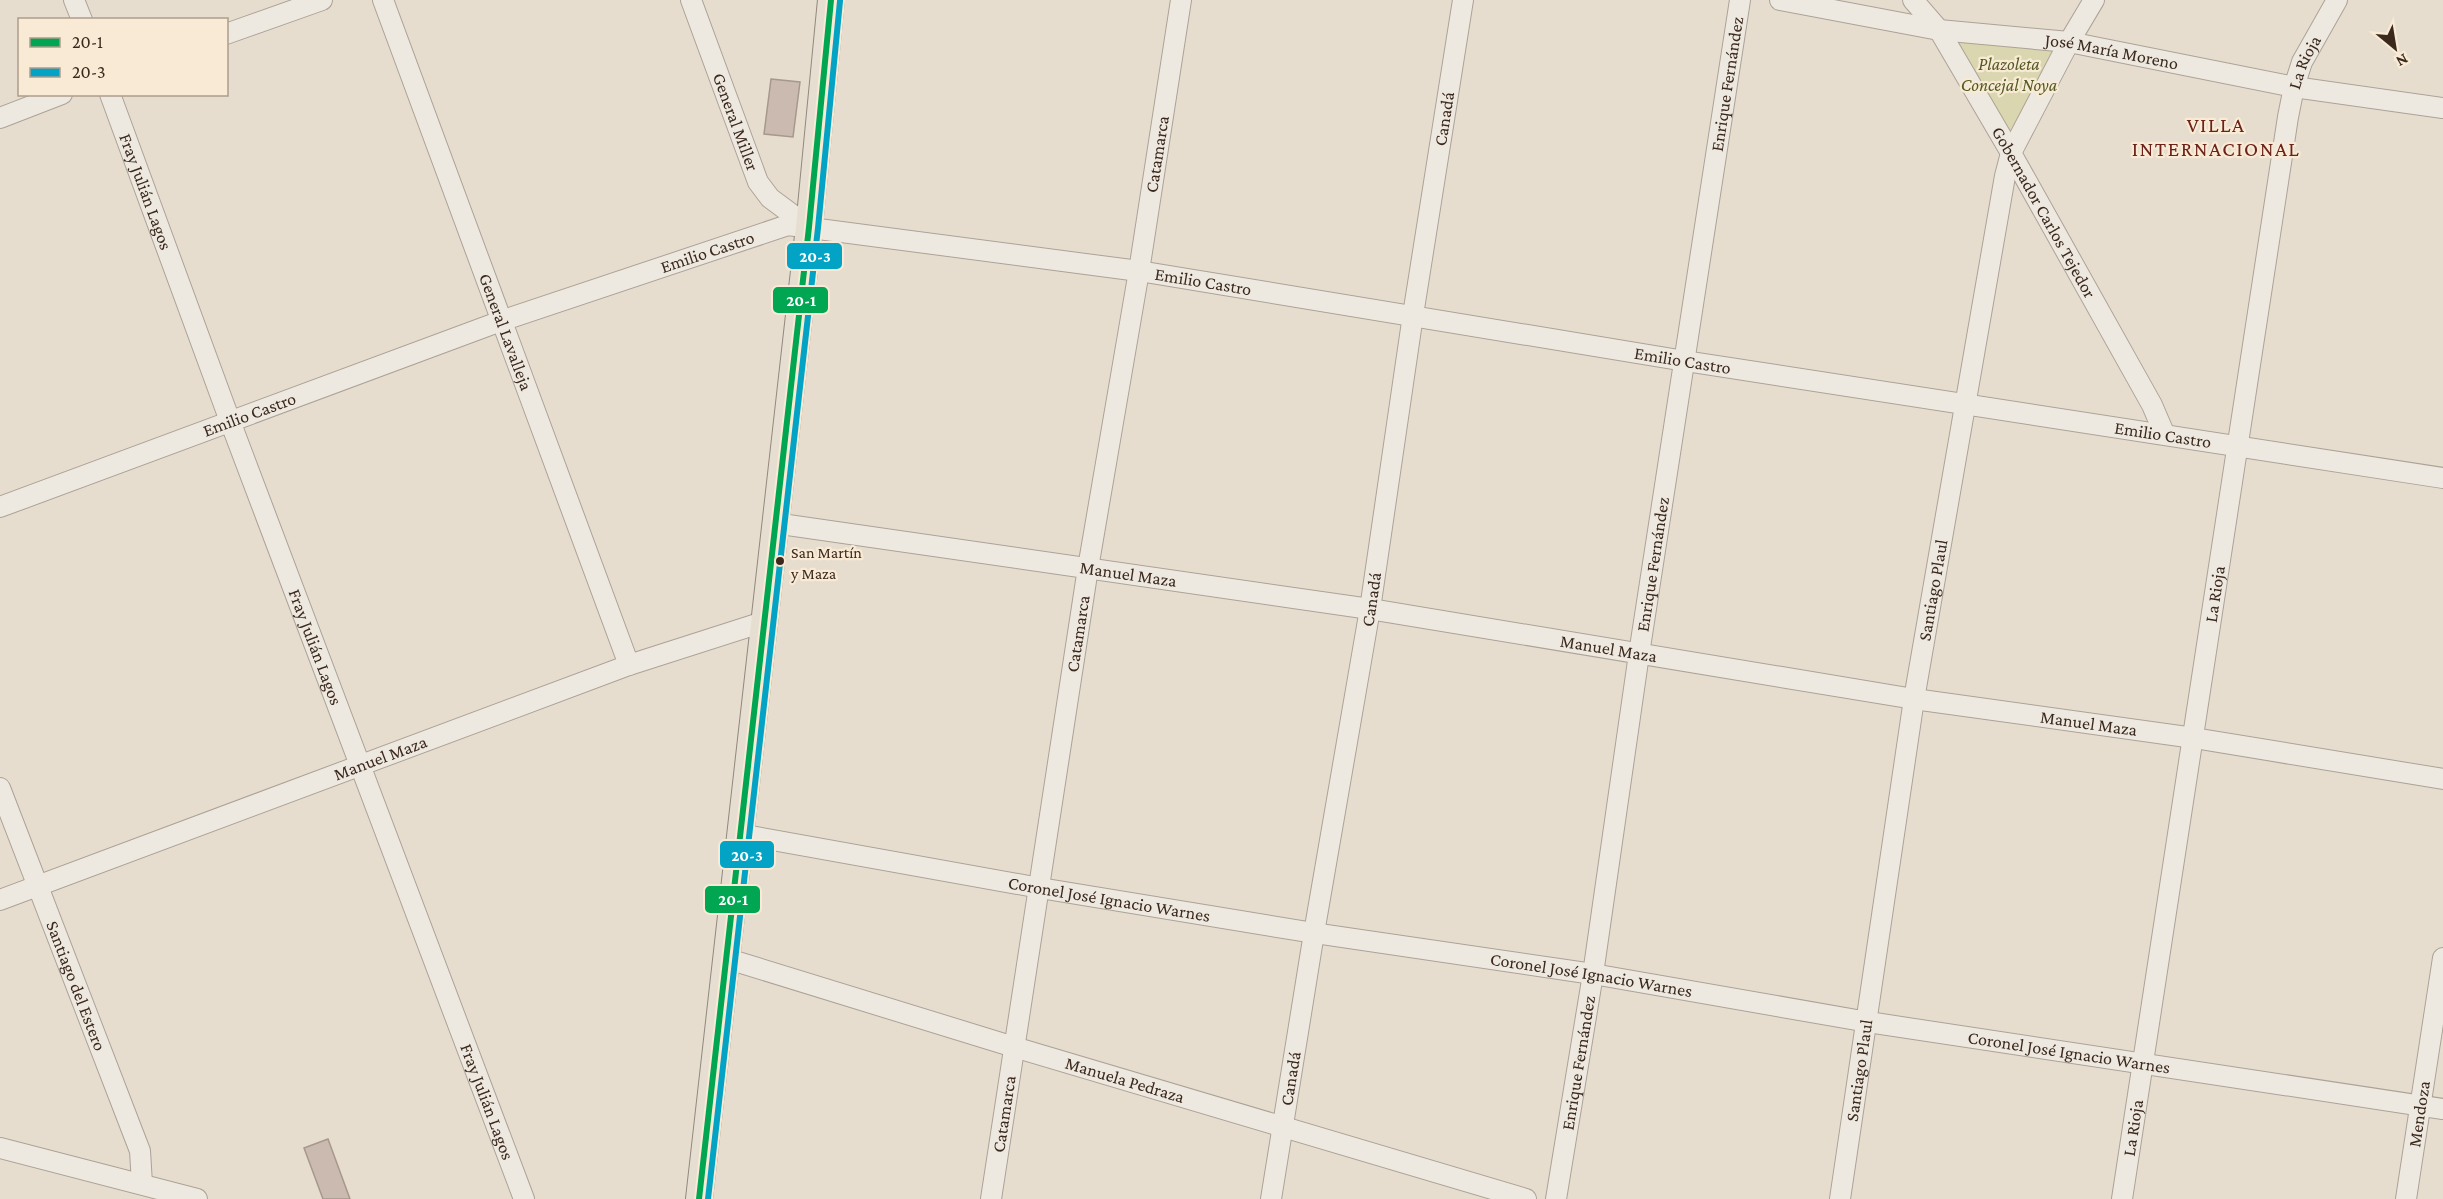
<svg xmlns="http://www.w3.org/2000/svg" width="2443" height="1199" font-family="'Crimson Pro',serif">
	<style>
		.green { fill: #dad6b0 }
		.building { fill: #cabaaf; stroke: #a7988d; stroke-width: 1.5 }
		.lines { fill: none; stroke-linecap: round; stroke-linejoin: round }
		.minor-casing { stroke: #aca297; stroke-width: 22 }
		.major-casing { stroke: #91887e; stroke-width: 28 }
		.minor { stroke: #eee9e0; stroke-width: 20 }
		.major { stroke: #e6ded1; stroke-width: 26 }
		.bus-1-casing { stroke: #f8ead4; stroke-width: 10 }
		.bus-2-casing { stroke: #f8ead4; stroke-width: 10 }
		.bus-1 { stroke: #00a651; stroke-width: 6 }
		.bus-2 { stroke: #03a3c5; stroke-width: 6 }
		.bus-dot { fill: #3c291e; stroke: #f8ead4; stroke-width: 2 }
		.labels { text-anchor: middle; stroke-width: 4.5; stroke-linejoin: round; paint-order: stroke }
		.bus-label { font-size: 16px; fill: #3c291e; stroke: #f8ead4; text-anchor: start }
		.street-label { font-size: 18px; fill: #3c291e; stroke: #f8ead4 }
		.park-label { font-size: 18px; font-style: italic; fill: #525a23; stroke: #f8ead4 }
		.quarter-label { font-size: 21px; letter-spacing: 1.5px; fill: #6c221a; stroke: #f8ead4 }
		.line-badge { stroke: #f8ead4; stroke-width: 2 }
		.badge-label { font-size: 16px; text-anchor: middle; font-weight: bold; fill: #fff }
	</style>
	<rect width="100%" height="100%" fill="#e6ddce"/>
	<!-- green -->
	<path class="green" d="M1939,30L2069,42L2011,153Z"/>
	<!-- building -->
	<path class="building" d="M771,79L800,82L793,137L764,134Z
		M328,1139L350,1199H323L304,1148Z"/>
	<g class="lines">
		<!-- minor casing -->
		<g class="minor-casing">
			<g id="minor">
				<path d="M74,0L82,20"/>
				<path id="s1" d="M383,0L629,665"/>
				<path id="s2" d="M691,0L758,182L770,198L809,227"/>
				<path id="s3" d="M1780,0L1939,30L2069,42L2294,87L2443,108"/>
				<path id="s4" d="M1913,0L1939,30L2011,153L2152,405L2164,433"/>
				<path d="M226,34L322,0"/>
				<path id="s5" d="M110,94L230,421L524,1199"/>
				<path d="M0,118L62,94"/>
				<path id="s6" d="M0,507L501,321L788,225L1139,271L1685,361L2443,478"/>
				<path id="s7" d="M774,523L1370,609L1914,699L2194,738L2443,779"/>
				<path id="s8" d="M0,788L140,1151L142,1184"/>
				<path id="s9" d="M739,834L1040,888L1314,933L1593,974L1868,1022L2443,1109"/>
				<path id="s10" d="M0,900L629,665L763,622"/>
				<path id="s11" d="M725,958L1014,1047L1526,1199"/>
				<path d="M0,1148L197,1199"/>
				<path id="s12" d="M991,1199L1088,568L1139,271L1181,0"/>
				<path id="s13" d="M1271,1199L1314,933L1370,609L1413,315L1463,0"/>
				<path id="s14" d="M1556,1199L1593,974L1639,654L1740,0"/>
				<path id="s15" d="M1840,1199L1914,699L2005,176L2011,153L2069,42L2094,0"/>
				<path id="s16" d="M2122,1199L2288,117L2294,87L2302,62L2337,0"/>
				<path id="s17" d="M2406,1199L2443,958"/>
			</g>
		</g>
		<!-- major casing -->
		<g class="major-casing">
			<path id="major" d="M699,1199L809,227L831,0"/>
		</g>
		<!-- minor -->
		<use href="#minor" class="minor"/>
		<!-- major -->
		<use href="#major" class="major"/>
		<!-- bus-1 casing -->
		<g class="bus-1-casing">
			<path id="bus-1" d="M699,1199L809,227L831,0"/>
		</g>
		<!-- bus-2 casing -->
		<g class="bus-2-casing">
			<path id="bus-2" d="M708,1199L818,228L840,1"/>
		</g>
		<!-- bus-1 -->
		<use href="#bus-1" class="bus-1"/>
		<!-- bus-2 -->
		<use href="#bus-2" class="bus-2"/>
	</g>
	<!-- markers -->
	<circle class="bus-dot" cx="780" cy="561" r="5"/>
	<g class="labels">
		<!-- bus labels -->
		<g class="bus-label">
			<text x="791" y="558">San Martín<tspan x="791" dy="21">y Maza</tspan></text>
		</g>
		<!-- street labels -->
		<g class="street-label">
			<text dy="6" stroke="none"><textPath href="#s3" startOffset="336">José María Moreno</textPath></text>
			<text dy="6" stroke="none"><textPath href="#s16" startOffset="1152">La Rioja</textPath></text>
			<text dy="6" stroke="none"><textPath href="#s14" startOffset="1128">Enrique Fernández</textPath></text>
			<text dy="6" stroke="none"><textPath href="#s13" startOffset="1094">Canadá</textPath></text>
			<text dy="6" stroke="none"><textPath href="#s2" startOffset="130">General Miller</textPath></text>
			<text dy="6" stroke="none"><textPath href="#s12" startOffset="1058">Catamarca</textPath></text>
			<text dy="6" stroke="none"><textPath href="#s5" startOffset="104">Fray Julián Lagos</textPath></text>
			<text dy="6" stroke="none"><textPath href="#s4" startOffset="250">Gobernador Carlos Tejedor</textPath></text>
			<text dy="6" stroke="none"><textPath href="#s6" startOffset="752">Emilio Castro</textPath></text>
			<text dy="6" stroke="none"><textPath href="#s6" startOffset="1256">Emilio Castro</textPath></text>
			<text dy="6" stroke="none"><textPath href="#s1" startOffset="354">General Lavalleja</textPath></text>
			<text dy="6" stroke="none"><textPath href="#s6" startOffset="1742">Emilio Castro</textPath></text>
			<text dy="6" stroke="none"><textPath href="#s6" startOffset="266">Emilio Castro</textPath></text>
			<text dy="6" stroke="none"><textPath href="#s6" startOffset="2228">Emilio Castro</textPath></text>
			<text dy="6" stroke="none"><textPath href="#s14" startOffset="642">Enrique Fernández</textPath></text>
			<text dy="6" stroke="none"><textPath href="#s7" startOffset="358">Manuel Maza</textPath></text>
			<text dy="6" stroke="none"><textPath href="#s15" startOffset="616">Santiago Plaul</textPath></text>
			<text dy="6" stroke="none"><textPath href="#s16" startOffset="612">La Rioja</textPath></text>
			<text dy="6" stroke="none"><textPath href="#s13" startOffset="608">Canadá</textPath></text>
			<text dy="6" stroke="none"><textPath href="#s12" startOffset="572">Catamarca</textPath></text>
			<text dy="6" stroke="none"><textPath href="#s5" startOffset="590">Fray Julián Lagos</textPath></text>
			<text dy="6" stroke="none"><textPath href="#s7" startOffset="844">Manuel Maza</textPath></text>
			<text dy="6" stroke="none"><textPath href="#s7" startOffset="1330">Manuel Maza</textPath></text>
			<text dy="6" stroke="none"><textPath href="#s10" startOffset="406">Manuel Maza</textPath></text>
			<text dy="6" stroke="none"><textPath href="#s9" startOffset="376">Coronel José Ignacio Warnes</textPath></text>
			<text dy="6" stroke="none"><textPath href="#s9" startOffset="864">Coronel José Ignacio Warnes</textPath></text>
			<text dy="6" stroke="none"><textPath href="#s8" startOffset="212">Santiago del Estero</textPath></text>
			<text dy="6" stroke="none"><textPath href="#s9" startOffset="1348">Coronel José Ignacio Warnes</textPath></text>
			<text dy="6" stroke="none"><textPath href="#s14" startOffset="138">Enrique Fernández</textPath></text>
			<text dy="6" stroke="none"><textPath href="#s15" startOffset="130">Santiago Plaul</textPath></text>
			<text dy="6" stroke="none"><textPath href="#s13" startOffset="122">Canadá</textPath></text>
			<text dy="6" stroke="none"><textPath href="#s11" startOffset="418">Manuela Pedraza</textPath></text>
			<text dy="6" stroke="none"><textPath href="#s5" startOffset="1076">Fray Julián Lagos</textPath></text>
			<text dy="6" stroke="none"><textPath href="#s17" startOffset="86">Mendoza</textPath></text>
			<text dy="6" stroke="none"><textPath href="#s12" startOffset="86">Catamarca</textPath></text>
			<text dy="6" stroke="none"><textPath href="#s16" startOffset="72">La Rioja</textPath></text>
		</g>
		<!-- park labels -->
		<g class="park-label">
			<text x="2009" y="70">Plazoleta<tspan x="2009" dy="21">Concejal Noya</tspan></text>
		</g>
		<!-- quarter labels -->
		<g class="quarter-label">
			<text x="2216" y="132">VILLA<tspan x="2216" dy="24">INTERNACIONAL</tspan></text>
		</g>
	</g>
	<g class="line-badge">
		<rect x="786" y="242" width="57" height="28" rx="6" fill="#03a3c5"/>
		<rect x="772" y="286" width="57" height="28" rx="6" fill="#00a651"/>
		<rect x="719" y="840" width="56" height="29" rx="6" fill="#03a3c5"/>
		<rect x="704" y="885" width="57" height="29" rx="6" fill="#00a651"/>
	</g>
	<g class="badge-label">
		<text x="815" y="262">20-3</text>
		<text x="801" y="306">20-1</text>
		<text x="747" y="861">20-3</text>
		<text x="733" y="905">20-1</text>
	</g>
	<!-- legend -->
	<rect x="18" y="18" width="210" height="78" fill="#f8ead4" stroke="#ad9d8b" stroke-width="1.5"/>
	<rect x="30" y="38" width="30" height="9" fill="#00a651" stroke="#ad9d8b" stroke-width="1.5"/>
	<text x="72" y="48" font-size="18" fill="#3c291e">20-1</text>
	<rect x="30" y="68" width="30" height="9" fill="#03a3c5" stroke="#ad9d8b" stroke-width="1.5"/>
	<text x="72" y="78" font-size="18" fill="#3c291e">20-3</text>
	<!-- north arrow -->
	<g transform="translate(2395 48) rotate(150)" stroke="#f8ead4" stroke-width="4.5" paint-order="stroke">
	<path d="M0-4.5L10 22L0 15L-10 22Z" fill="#3c291e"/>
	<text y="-9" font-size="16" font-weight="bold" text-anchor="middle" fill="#3c291e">N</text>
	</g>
</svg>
